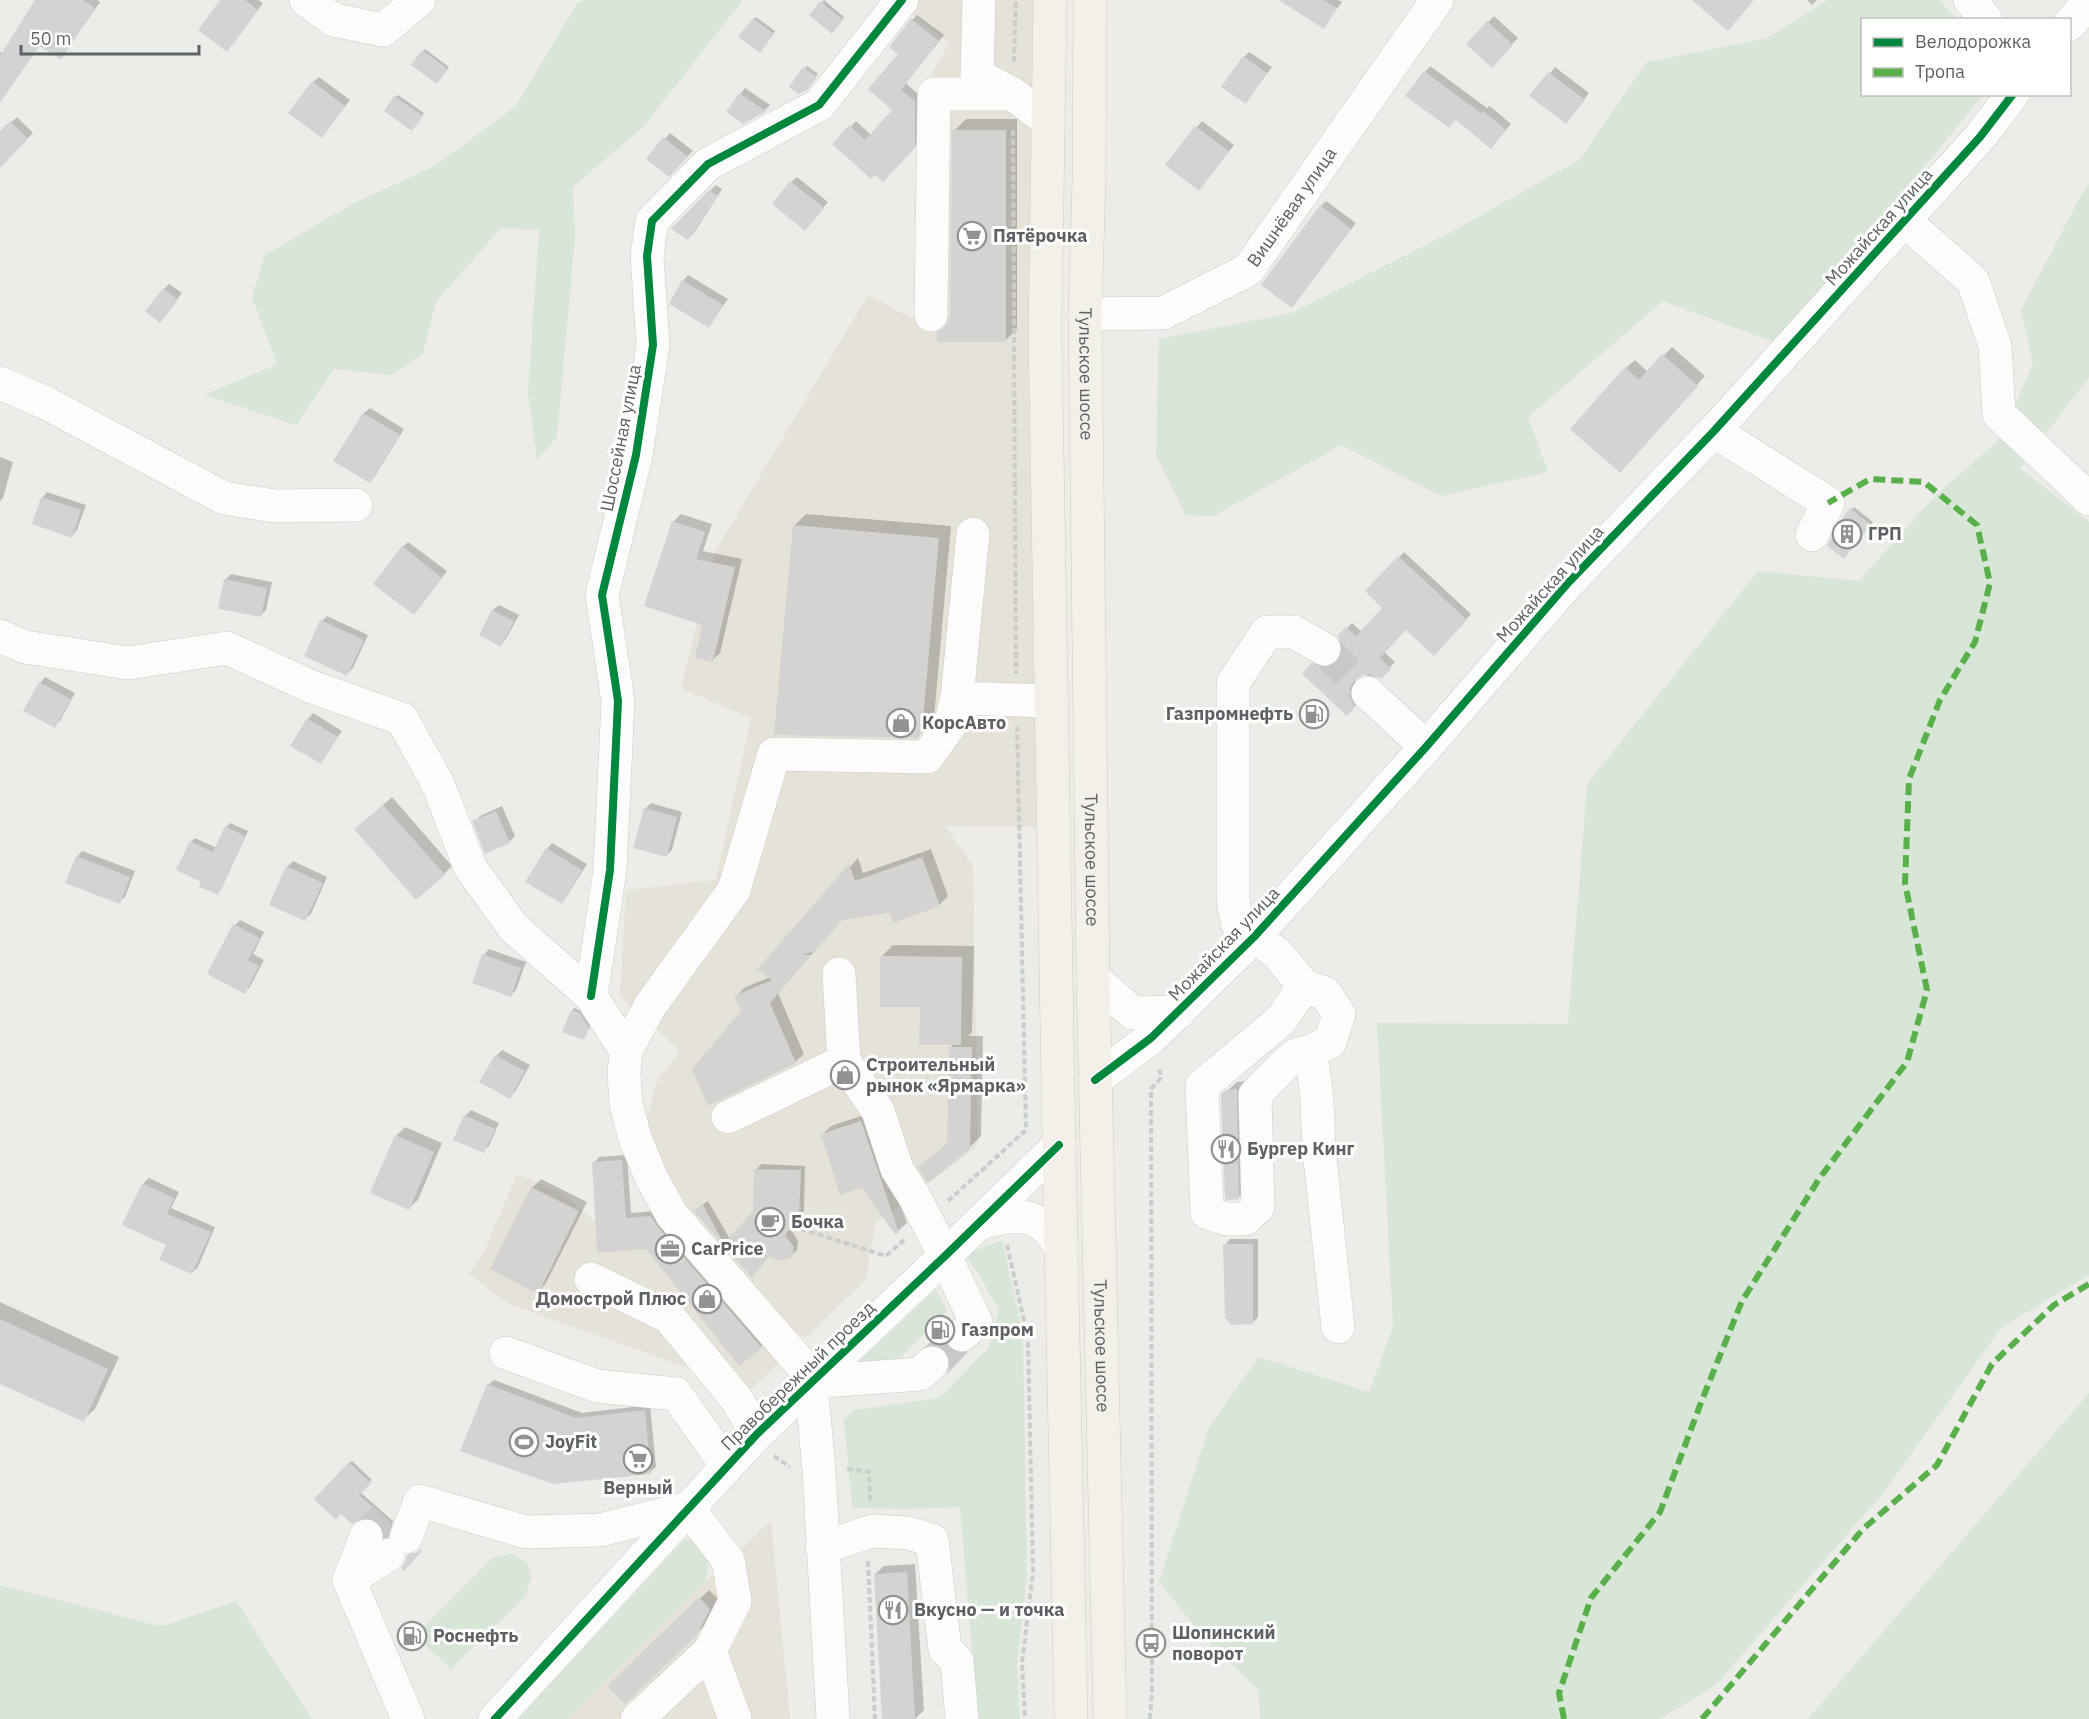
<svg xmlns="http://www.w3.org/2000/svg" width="2089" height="1719" font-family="'IBM Plex Sans',sans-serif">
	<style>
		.commercial { fill: #e5e2d7 }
		.green { fill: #d7e6d6 }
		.shadow { fill: #0003 }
		.building { fill: #d3d3d1 }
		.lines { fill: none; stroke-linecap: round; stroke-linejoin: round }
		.minor-tunnel { stroke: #c8c9c7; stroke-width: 33; stroke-dasharray: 33 16; stroke-linecap: butt }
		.minor-casing { stroke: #cacac9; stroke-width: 34 }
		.major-casing { stroke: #d1cbb9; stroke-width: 34 }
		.path { stroke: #cacecb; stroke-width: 4; stroke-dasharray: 6 3; stroke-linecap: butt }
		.minor { stroke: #fcfcfc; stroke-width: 33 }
		.major { stroke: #f2f0e9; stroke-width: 33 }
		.quiet { stroke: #59b04a; stroke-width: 6; stroke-dasharray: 12 6; stroke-linecap: butt }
		.cycleway-casing { stroke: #fff; stroke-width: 11 }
		.cycleway { stroke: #00873e; stroke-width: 8 }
		.labels { text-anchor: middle; stroke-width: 6; stroke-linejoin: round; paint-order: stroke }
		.street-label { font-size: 18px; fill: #5e6165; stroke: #fff }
		.poi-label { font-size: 18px; font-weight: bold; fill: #5e6165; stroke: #fff; text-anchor: start }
	</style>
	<rect width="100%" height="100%" fill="#ecece8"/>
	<!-- commercial -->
	<path class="commercial" d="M910,0H1033L1036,827L945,826L973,866L978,1146L876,1223L865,1280L805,1338L767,1311L691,1229L645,1126L657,1081L680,1051L620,996L626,890L716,880L751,718L682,689L684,674L716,550L868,295L926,325L928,112L932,73L949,43L904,8Z
		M517,1174L564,1194L594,1221L662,1215L780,1363L727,1409L697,1371L509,1304L469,1274L485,1250Z
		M771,1521L790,1719H565L706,1581Z"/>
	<!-- green -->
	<path class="green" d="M584,0H743L643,127L573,187L575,237L557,437L537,460L528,392L539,230L501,228L436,302L423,353L393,375L334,369L296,425L204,395L277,364L252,297L265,255L354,203L435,166L516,106L577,3Z
		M1828,0H1939L1957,19L1862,20V94L1983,95L1779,344L1663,301L1528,417L1548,472L1441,496L1341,445L1214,516L1186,515L1156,455L1159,339L1292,313L1453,231L1579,160L1647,62L1767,38Z
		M2089,184V377L2020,468L2089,522V1275L2001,1328L1884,1492L1714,1687L1659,1719H1260L1258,1689L1205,1639L1159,1582L1209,1427L1259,1357L1369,1392L1393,1327L1377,1023L1568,1024L1587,784L1758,571L1859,581L1934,497L2001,438L2033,364L2021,310L2077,203Z
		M1002,1240L1023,1335L1027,1575L1017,1663L1020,1719H974V1674L960,1507L907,1509L852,1508L844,1420L855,1410L940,1398L989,1347L999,1309L966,1254Z
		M936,1289L947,1311L895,1363L854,1366Z
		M2089,1393V1719H1808Z
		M684,1540L712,1541L706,1581L567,1719H518Z
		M511,1553L528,1563L531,1579L526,1596L451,1669L424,1644L421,1630L491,1559Z
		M0,1585L155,1625H166L236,1601L312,1719H0Z"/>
	<!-- shadow -->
	<path class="shadow" d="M37,0H97L100,2L61,58L40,45L6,92L0,87V52L2,53Z
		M222,0H258L263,3L232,45Z
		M824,0L844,17L832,32L811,15Z
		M1284,0H1338L1342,2L1323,27Z
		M1807,0H1817L1812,5Z
		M917,15L944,35L906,83L920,96V141L883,180L834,144L856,121L871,135L895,110L901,54L912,20Z
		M1494,16L1518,38L1492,65L1468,43Z
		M756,17L775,31L762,49L754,19Z
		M425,49L449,67L439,80L423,51Z
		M1249,52L1272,67L1245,102L1244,57Z
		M807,66L818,74L809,86H791Z
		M1430,66L1487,108L1490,106L1511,124L1496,141L1425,72Z
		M1555,67L1589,93L1571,116L1531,96Z
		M319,77L350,100L327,130L313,82Z
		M745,88L770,105L765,110L744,122L740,94Z
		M398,95L424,113L414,127L395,97Z
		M17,117L33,133L0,165V133Z
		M966,119H1017V329L1005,341L939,333L949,322L951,315L954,131Z
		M1202,121L1234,145L1204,183L1167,165Z
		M670,133L693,151L668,175L648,159Z
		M797,177L828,202L811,223L791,182Z
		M716,185L722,189L694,233L688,238L673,228Z
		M1326,201L1356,223L1292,306L1321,206Z
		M688,275L728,299L709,326L683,281Z
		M169,284L182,293L165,315L164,289Z
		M1672,347L1705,376L1628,462L1626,368L1635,360L1648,372Z
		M370,408L404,429L375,476L369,482L335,461L364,413Z
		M0,457L13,462L3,498L0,501Z
		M47,492L86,505L77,530L72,536L42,498Z
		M1854,507L1873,522L1846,555L1842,520Z
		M681,514L712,524L703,551L742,559L720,653L712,660L704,624L673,522Z
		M806,514L951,526L934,718L917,737L794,526Z
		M408,542L447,571L419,608L403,547Z
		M1404,552L1471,614L1434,654L1406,628L1384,652L1395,662L1381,677L1373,673H1363L1357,677L1355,682V692L1360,700L1347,714L1313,664L1318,659L1330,663L1340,660L1344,649L1339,636L1352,623L1362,632L1385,608L1367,591Z
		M231,574L272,582L266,610L260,616L225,580Z
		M499,605L519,615L506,639L501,645L481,634L493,610Z
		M327,616L368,635L353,668L347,674L322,621Z
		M45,677L75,693L60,721L54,726L40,683Z
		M313,713L342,731L320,762L308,719Z
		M392,797L452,866L444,874L365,821Z
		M651,803L682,812L672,850L667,855L645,809Z
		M502,806L515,836L509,842L474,822L480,816Z
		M230,823L248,831L221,889L217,893L203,881L191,842L195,838L217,848L226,827Z
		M552,843L587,864L567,896L562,902L547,849Z
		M931,849L948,896L939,905L843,918L778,993L804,1054L795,1062L742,1012L736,997L744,988L770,977L760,969L858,858L863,873Z
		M82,851L135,871L125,897L119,902L77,857Z
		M293,861L327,877L311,914L305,919L287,867Z
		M240,920L264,932L253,954L264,960L250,987L244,992L235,925Z
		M893,945L974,946L972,1032L968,1036H983L981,1136L969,1148L920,1167L949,1142L950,1048L955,1043L881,957Z
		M489,949L526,962L516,990L511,995L484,955Z
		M574,1008L582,1011L591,1025L584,1038L572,1011Z
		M502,1050L530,1065L515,1092L509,1097L496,1056Z
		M1245,1081L1246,1190L1237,1199L1223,1095L1237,1082Z
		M471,1110L499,1123L489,1146L483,1151L465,1116Z
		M870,1113L907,1223L898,1231L823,1134L831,1126Z
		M405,1127L442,1143L418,1200L409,1208L396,1136Z
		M627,1155L631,1213L656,1211L766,1342L739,1364L647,1248L598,1251L594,1163L599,1157Z
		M761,1164L805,1166L804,1211L790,1228L798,1241L797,1250L791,1256L770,1255L752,1276L695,1210L708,1201L730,1239L754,1212L756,1170Z
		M149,1178L179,1192L171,1208L215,1227L198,1267L192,1273L168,1245L143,1184Z
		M541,1179L587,1202L546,1283L538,1292L532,1188Z
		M1230,1239H1258V1317L1252,1323L1225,1245Z
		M0,1302L119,1357L95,1409L83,1420L0,1382Z
		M949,1325V1332L970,1348L951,1368L952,1359L947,1350L939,1344L932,1343Z
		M494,1380L582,1413L650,1405L656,1467L650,1472L488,1385Z
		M352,1461L372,1480L360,1492L393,1521L390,1532L387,1535L382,1524L374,1517L316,1499Z
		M915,1564L924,1710L915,1719H884L875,1574L884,1566Z
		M709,1590L718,1599L705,1625L625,1702L609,1686Z"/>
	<!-- building -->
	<path class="building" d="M35,0H83L95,8L61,60L39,46L0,103V56Z
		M220,0H245L258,10L227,52L198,30Z
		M1279,0H1324L1337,8L1324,29Z
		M1692,0H1754L1728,31Z
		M820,1L843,20L832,34L809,15Z
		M753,18L774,34L760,53L738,37Z
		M911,19L939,41L901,90L915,101V148L883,182L875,175L871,179L832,144L849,125L865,140L892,110L868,89L898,54L889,47Z
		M1487,21L1513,45L1492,68L1466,44Z
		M422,50L448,69L437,84L411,65Z
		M1243,56L1267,73L1246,104L1221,87Z
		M803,67L817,77L807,90L799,94L789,87Z
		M1424,71L1481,113L1483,111L1506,130L1491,149L1456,120L1449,128L1405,96Z
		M1548,72L1585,100L1566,124L1529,96Z
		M312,81L345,106L322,138L288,113Z
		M739,93L766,111L765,112L743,124L726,112Z
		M394,96L423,116L412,131L384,111Z
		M10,121L28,139L0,168V131Z
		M1195,126L1229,151L1199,191L1165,165Z
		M952,130H1006V342H937V332L947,325L950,315Z
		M663,137L688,157L669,177L646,159Z
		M790,181L824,208L805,231L772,204Z
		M709,190L718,196L688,240L671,229Z
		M1320,205L1351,229L1292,308L1261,285Z
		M682,280L723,305L709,328L669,304Z
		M163,288L178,300L160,323L145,311Z
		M1662,354L1698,386L1620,473L1570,429L1625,367L1639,380Z
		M363,413L400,435L370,483L333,461Z
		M41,497L81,510L72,538L32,524Z
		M1850,508L1871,525L1844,559L1827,546L1841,520Z
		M672,521L705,532L696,559L735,567L713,662L695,658L702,625L644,606Z
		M793,525L939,538L922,731L918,738L774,735Z
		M402,546L442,578L414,615L373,584Z
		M1398,556L1467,620L1434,656L1406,630L1380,658L1391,669L1381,679L1373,675H1363L1354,681L1350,688V698L1355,707L1347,716L1302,674L1311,663L1324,668L1334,665L1341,658L1343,649L1340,640L1337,636L1346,627L1356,636L1382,608L1365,591Z
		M224,579L267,588L261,617L218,609Z
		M492,610L514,621L501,647L479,635Z
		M320,620L364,640L347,676L304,656Z
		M39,682L71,699L55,728L23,711Z
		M307,718L338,737L321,764L290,746Z
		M383,805L445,875L416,900L354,829Z
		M644,808L677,817L667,857L633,848Z
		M496,811L510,843L485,854L472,821Z
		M225,826L245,836L218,895L199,887L201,882L176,870L190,841L213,852Z
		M546,848L582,870L562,904L525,882Z
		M76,856L130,877L120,904L65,883Z
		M922,857L940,906L893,923L890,913L842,920L815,951L803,955H811L770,1003L796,1063L708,1106L692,1069L741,1011L734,996L772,980L760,971L755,972L849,864L855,881Z
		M286,866L323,883L305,921L269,905Z
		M233,924L260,938L248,960L259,966L245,994L207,974Z
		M482,954L521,968L511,997L472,983Z
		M880,956L962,957L961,1045H919L920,1007H880Z
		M571,1010L580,1013L589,1028L584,1040L562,1032Z
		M949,1047H972L970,1149L928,1183L918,1167L947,1144Z
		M495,1055L525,1071L510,1099L479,1082Z
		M1237,1089L1239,1199L1230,1200L1225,1199L1221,1094L1226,1090Z
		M464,1115L495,1129L484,1153L453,1140Z
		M861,1121L899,1233L895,1234L862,1188L840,1195L821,1134Z
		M395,1135L434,1152L409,1210L370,1193Z
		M622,1160L626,1218L651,1216L658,1227L762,1348L739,1366L646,1249L597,1253L592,1162Z
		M754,1169L801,1170L799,1217L785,1235L794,1247L792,1257L781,1261L769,1256L752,1278L693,1210L703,1205L724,1244L753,1211Z
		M142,1183L174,1198L167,1214L211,1232L192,1274L159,1260L166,1245L122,1225Z
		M531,1187L579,1211L538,1294L490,1269Z
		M1223,1244H1253V1324L1232,1325L1225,1318Z
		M0,1319L108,1369L84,1422L0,1384Z
		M947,1325L944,1330V1339L948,1347L957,1353H967L946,1376L950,1368V1360L946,1351L938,1345H928Z
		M487,1384L576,1418L645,1410L651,1474L553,1484L460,1451Z
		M349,1462L371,1483L359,1495L391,1523L388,1536L384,1537L381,1525L373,1519L363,1518L352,1524L341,1514L336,1520L314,1499Z
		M420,1549L422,1551L404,1571L401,1568L405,1563L407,1555L417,1552Z
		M907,1572L915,1719H882L874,1574Z
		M699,1597L710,1609L697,1635L625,1704L607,1686Z"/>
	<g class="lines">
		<!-- minor-tunnel -->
		<path class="minor-tunnel" d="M1324,649L1368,693
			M932,1363L962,1335
			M366,1536L385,1518"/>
		<!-- minor casing -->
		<g class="minor-casing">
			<g id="minor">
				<path d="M306,0L334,20L383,30L419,0"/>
				<path d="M979,0L977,75L1013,94"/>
				<path d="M1970,0L1986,20"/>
				<path d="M2070,24L2089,1"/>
				<path d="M1905,221L1973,281L1995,346L1999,414L2089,499"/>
				<path id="s1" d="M1085,314L1163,313L1248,270L1437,0"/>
				<path d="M931,315L934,94H1013L1048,121"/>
				<path d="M0,383L46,403L224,498L274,506L356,505"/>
				<path d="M1714,431L1828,503L1812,535"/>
				<path d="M973,534L957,698L1051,701"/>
				<path d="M0,636L25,647L128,663L227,648L312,687L402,719L438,784L470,867L513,927L591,996L626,1051"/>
				<path d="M1324,649L1294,632H1267L1233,683V901L1238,925L1278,954L1304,986L1325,993L1339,1014L1330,1042L1311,1051L1317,1099L1319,1149L1338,1327"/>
				<path d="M1368,693L1426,747"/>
				<path d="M839,974L844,1061"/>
				<path d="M1093,978L1133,1013L1179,1012"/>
				<path d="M1304,986L1281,1020L1202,1086L1207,1213L1227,1219H1245L1258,1207L1255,1095L1286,1063L1296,1055L1311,1051"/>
				<path d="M591,996L610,870L618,701L602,595L636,455L653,345L647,256L652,221L708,164L819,105L902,0"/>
				<path d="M1095,1080L1151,1038L1254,937L1426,747L1568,583L1714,431L1980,137L2013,94"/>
				<path d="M728,1117L844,1061L878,1111L897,1169L914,1196L945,1256L976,1322L962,1335"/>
				<path d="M980,1223C1000,1218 1025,1211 1043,1225C1050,1230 1056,1240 1061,1247"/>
				<path d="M591,1279L669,1317L737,1400L757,1434"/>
				<path d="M506,1353L597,1386L676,1394L727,1466"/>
				<path d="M811,1382L920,1374L932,1363"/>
				<path d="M406,1537L420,1501L526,1532L600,1530L688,1508L728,1560L735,1601L710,1651L637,1719"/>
				<path d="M822,1548L872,1531L908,1533L932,1540L945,1649L957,1661L962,1719"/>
				<path d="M388,1555L349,1580L408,1719"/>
				<path d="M349,1580L366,1536"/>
				<path d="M710,1651L735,1719"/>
				<path d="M495,1719L757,1434L945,1256L1059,1145"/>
				<path d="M833,1719L819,1470L811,1382L800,1363L672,1215L652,1179L635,1138L626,1104L624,1072L626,1051L650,1006L734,890L774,754L927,757L950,725L957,698"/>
			</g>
		</g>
		<!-- major casing -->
		<g class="major-casing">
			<g id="major">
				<path d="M1050,0L1045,336L1059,1145L1071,1719"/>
				<path id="s2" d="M1090,0L1089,180L1085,314L1093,978L1110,1719"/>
			</g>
		</g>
		<!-- path -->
		<path class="path" d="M1014,62L1016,0
			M1013,130L1016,674
			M948,1201L1026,1130L1017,727
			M792,1226L886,1256L904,1240
			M1007,1245L1028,1338L1033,1572L1022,1663L1025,1719
			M774,1456L790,1467
			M847,1469L869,1472L870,1503
			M868,1561L875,1719
			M1150,1719L1152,1691L1151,1089L1161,1078L1159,1067"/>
		<!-- minor -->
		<use href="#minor" class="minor"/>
		<!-- major -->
		<use href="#major" class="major"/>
		<!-- quiet -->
		<path class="quiet" d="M1564,1719L1559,1693L1591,1598L1660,1512L1702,1400L1742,1301L1819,1179L1907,1062L1927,990L1905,883L1909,779L1940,700L1975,642L1990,583L1977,525L1924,482L1870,479L1828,503
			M1702,1719L1863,1529L1937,1465L1992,1364L2054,1305L2089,1284"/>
		<!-- cycleway casing -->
		<g class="cycleway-casing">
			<path id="cycleway" d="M591,996L610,870L618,701L602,595L636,455L653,345L647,256L652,221L708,164L819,105L902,0
				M1095,1080L1151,1038L1254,937L1426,747L1568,583L1714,431L1980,137L2013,94
				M495,1719L757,1434L945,1256L1059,1145"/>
		</g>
		<!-- cycleway -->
		<use href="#cycleway" class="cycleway"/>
	</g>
	<!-- icons -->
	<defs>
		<g id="supermarket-ring" transform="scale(1.5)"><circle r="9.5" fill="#fff" stroke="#909293" stroke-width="1.5"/><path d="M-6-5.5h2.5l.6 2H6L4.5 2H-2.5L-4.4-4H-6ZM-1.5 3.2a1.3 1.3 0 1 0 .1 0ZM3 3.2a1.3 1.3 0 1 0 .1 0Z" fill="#909293"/></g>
		<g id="building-ring" transform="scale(1.5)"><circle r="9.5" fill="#fff" stroke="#909293" stroke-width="1.5"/><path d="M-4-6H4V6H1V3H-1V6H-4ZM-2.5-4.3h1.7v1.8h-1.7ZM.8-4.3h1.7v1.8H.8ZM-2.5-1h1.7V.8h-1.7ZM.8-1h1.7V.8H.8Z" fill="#909293"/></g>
		<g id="fuel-ring" transform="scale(1.5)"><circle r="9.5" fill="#fff" stroke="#909293" stroke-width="1.5"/><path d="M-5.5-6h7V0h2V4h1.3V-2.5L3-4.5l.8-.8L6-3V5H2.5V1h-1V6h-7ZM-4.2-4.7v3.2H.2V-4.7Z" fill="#909293"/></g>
		<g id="shop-ring" transform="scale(1.5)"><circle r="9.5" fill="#fff" stroke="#909293" stroke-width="1.5"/><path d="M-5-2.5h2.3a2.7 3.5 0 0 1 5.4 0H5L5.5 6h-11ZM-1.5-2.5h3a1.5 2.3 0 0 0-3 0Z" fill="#909293"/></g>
		<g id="restaurant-ring" transform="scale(1.5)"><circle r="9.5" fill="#fff" stroke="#909293" stroke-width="1.5"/><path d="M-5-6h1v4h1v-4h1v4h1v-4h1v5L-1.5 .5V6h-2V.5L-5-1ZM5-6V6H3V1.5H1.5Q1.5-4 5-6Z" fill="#909293"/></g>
		<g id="cafe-ring" transform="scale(1.5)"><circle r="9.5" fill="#fff" stroke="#909293" stroke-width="1.5"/><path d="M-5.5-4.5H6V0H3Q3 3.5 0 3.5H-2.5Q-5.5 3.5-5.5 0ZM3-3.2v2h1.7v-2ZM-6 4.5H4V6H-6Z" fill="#909293"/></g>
		<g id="office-ring" transform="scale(1.5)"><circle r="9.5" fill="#fff" stroke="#909293" stroke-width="1.5"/><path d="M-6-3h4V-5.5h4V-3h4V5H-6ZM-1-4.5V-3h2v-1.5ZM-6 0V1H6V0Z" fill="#909293"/></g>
		<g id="stadium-ring" transform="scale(1.5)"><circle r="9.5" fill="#fff" stroke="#909293" stroke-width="1.5"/><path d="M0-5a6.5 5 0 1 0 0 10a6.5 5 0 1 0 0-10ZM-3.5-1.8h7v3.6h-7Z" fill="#909293"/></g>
		<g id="bus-ring" transform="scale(1.5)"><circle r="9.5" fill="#fff" stroke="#909293" stroke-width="1.5"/><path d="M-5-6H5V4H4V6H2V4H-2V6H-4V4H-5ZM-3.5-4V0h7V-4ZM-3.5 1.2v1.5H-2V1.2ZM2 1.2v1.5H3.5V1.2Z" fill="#909293"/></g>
	</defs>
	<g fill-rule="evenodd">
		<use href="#supermarket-ring" x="972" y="236"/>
		<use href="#building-ring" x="1847" y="534"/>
		<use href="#fuel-ring" x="1314" y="714"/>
		<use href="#shop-ring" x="901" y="723"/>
		<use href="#shop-ring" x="845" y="1075"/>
		<use href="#restaurant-ring" x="1226" y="1149"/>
		<use href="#cafe-ring" x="770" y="1222"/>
		<use href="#office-ring" x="670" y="1249"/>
		<use href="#shop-ring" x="707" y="1299"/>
		<use href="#fuel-ring" x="940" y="1330"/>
		<use href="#stadium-ring" x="524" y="1442"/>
		<use href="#supermarket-ring" x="638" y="1459"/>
		<use href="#restaurant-ring" x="893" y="1610"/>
		<use href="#fuel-ring" x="412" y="1636"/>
		<use href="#bus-ring" x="1151" y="1643"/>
	</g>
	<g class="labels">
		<!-- street labels -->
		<g class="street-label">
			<text dy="6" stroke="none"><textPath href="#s1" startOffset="250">Вишнёвая улица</textPath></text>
			<text transform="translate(1879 227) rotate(-48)" y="6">Можайская улица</text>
			<text dy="6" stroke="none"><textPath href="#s2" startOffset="374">Тульское шоссе</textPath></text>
			<text transform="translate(621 438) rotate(-79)" y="6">Шоссейная улица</text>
			<text transform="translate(1550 584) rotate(-48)" y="6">Можайская улица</text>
			<text dy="6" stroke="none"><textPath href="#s2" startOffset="860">Тульское шоссе</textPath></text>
			<text transform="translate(1224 944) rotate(-46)" y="6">Можайская улица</text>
			<text dy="6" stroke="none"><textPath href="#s2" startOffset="1346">Тульское шоссе</textPath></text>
			<text transform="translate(798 1376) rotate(-44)" y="6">Правобережный проезд</text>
		</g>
		<!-- poi labels -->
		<g class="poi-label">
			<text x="993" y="242">Пятёрочка</text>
			<text x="1868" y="540">ГРП</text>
			<text x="1293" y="720" text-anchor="end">Газпромнефть</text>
			<text x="922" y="729">КорсАвто</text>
			<text x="866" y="1071">Строительный<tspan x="866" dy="21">рынок «Ярмарка»</tspan></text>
			<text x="1247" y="1155">Бургер Кинг</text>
			<text x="791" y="1228">Бочка</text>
			<text x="691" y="1255">CarPrice</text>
			<text x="686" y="1305" text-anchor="end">Домострой Плюс</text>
			<text x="961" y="1336">Газпром</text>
			<text x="545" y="1448">JoyFit</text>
			<text x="638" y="1494" text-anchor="middle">Верный</text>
			<text x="914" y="1616">Вкусно — и точка</text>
			<text x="1172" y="1639">Шопинский<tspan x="1172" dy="21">поворот</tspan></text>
			<text x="433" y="1642">Роснефть</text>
		</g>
	</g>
	<!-- legend -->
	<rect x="1861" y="18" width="210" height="78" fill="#ffffff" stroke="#bfc0c1" stroke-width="1.5"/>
	<rect x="1873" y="38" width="30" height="9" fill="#00873e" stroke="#bfc0c1" stroke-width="1.5"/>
	<text x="1915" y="48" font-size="18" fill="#5e6165">Велодорожка</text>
	<rect x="1873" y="68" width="30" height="9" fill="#59b04a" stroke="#bfc0c1" stroke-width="1.5"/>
	<text x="1915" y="78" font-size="18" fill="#5e6165">Тропа</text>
	<!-- scale -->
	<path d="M21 45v9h178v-9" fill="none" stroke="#5e6165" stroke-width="3"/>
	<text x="30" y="45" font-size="18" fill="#5e6165" stroke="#ffffff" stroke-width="4.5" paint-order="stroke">50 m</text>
</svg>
